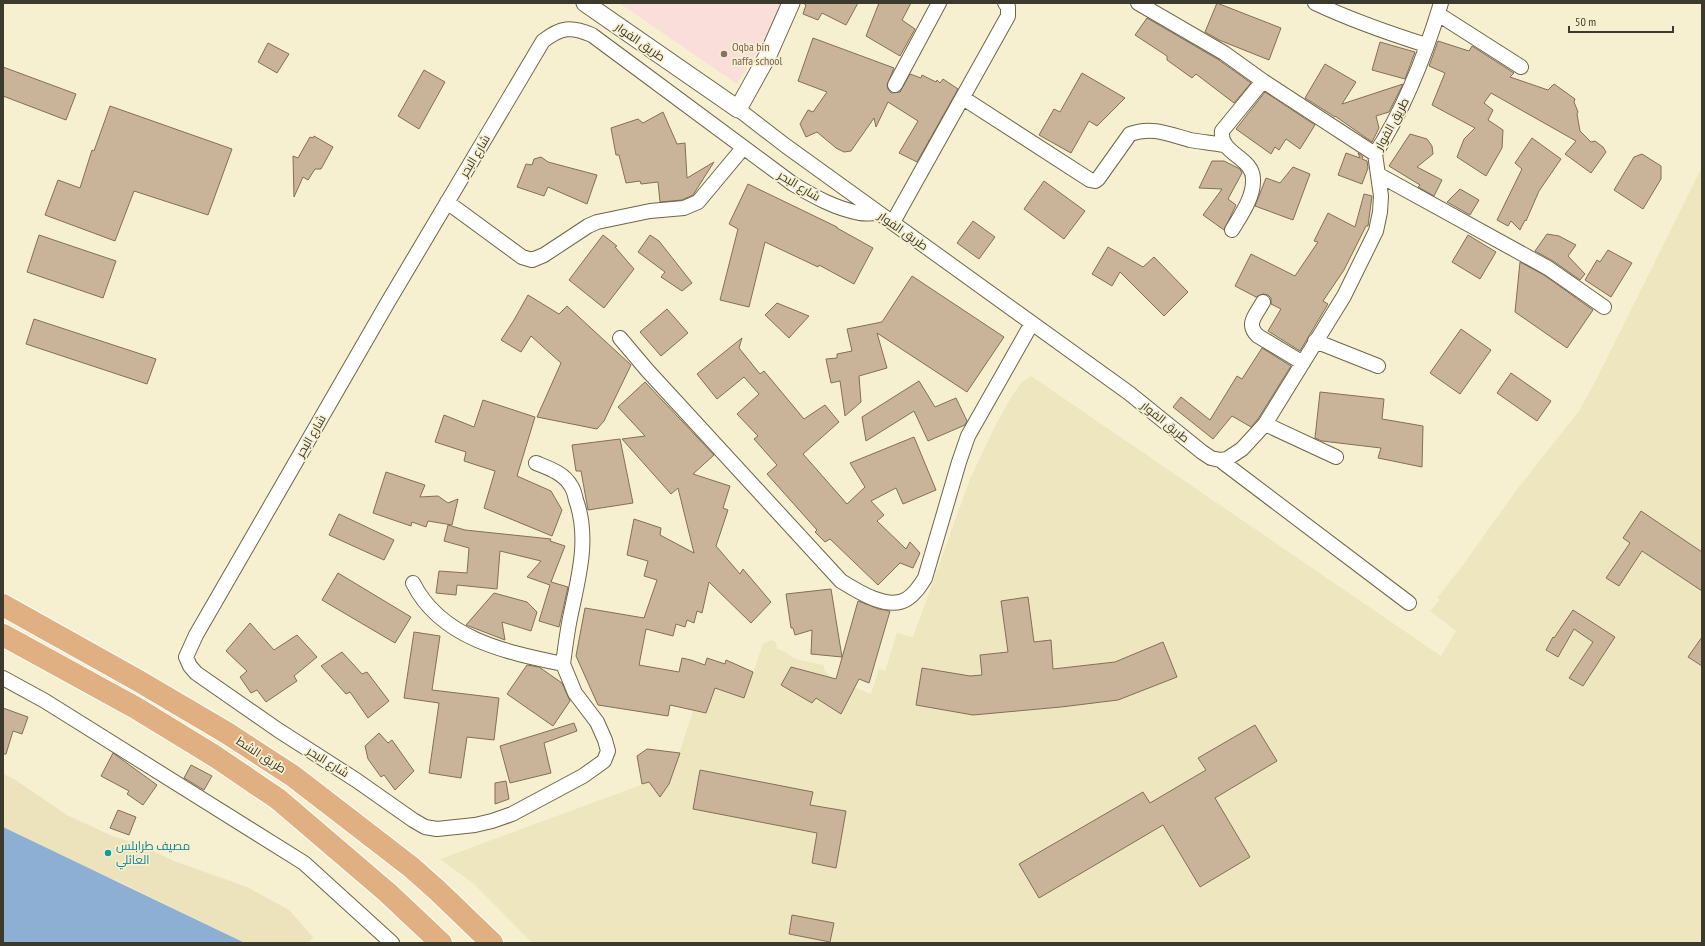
<svg xmlns="http://www.w3.org/2000/svg" width="1705" height="946" font-family="'PT Sans Narrow',Cairo,sans-serif">
	<style>
		.built { fill: #eee6be }
		.education { fill: #f9deda }
		.sand { fill: #ece3bd }
		.water { fill: #8eafd4 }
		.building { fill: #c9b49a; stroke: #836f57 }
		.lines { fill: none; stroke-linecap: round; stroke-linejoin: round }
		.minor-casing { stroke: #6c6549; stroke-width: 16 }
		.tertiary-casing { stroke: #6c6549; stroke-width: 19 }
		.trunk-casing { stroke: #fff; stroke-width: 24 }
		.minor { stroke: #fff; stroke-width: 14 }
		.tertiary { stroke: #fff; stroke-width: 17 }
		.trunk { stroke: #e0b083; stroke-width: 22 }
		.education-dot { fill: #8d6e63; stroke: #f7f0d0; stroke-width: 1.5 }
		.culture-dot { fill: #0f9aa8; stroke: #f7f0d0; stroke-width: 1.5 }
		.labels { text-anchor: middle; stroke-width: 3.5; stroke-linejoin: round; paint-order: stroke }
		.street-label { font-size: 12px; fill: #3c3a2d; stroke: #f7f0d0 }
		.education-label { font-size: 12px; fill: #785e54; stroke: #f7f0d0; text-anchor: start }
		.culture-label { font-size: 12px; fill: #0d838f; stroke: #f7f0d0; text-anchor: start }
	</style>
	<rect width="100%" height="100%" fill="#f7f0d0"/>
	<!-- built -->
	<path class="built" d="M1702,167V943H532L474,884L440,859L649,782L660,797L669,784L693,711L706,713L715,688L744,698L763,644L771,640L776,642L777,649L786,652L790,656L799,660L824,665V670L832,678L871,694L879,669L885,671L897,633L913,637L970,479L996,424L1012,396L1021,383L1031,376L1441,656L1456,631L1430,611L1440,600L1437,598L1463,565L1518,488L1579,411L1594,384Z"/>
	<!-- education -->
	<path class="education" d="M619,3H783L775,24L737,84Z"/>
	<!-- sand -->
	<path class="sand" d="M3,774L14,779L67,815L110,835L143,846L174,861L247,887L289,910L313,937L309,943H245L122,883L3,832Z"/>
	<!-- water -->
	<path class="water" d="M3,827L245,943H3Z"/>
	<!-- building -->
	<path class="building" d="M803,3H858L846,25L822,13L818,20L803,14L806,5Z
		M879,3H911L902,20L915,29L900,56L866,36Z
		M1217,3L1281,28L1269,60L1219,40L1205,32Z
		M1147,18L1219,60L1251,83L1234,103L1196,74L1192,78L1167,60V56L1135,35Z
		M813,38L894,68L887,85L888,89L891,93L900,92L910,74L921,78L922,75L936,82L937,80L940,83L943,79L958,89L917,162L899,153L918,121L888,102L876,127L874,118L851,151L844,152L836,148L817,132L806,137L800,124L808,110L813,112L827,92L798,81Z
		M1438,41L1469,51L1472,46L1514,73L1510,77L1548,90L1554,84L1575,99L1574,102L1578,112L1577,114L1580,131L1591,142L1595,141L1603,147L1606,152L1591,173L1565,154L1576,141L1491,93L1484,103L1493,110L1488,120L1503,130L1502,148L1486,176L1457,157L1464,139L1475,128L1432,105L1445,73L1429,66Z
		M1380,42L1415,52L1405,79L1372,70Z
		M268,43L289,54L277,73L258,62Z
		M1325,64L1356,82L1342,104L1403,84L1389,112L1376,116L1379,128L1372,142L1335,116V117L1305,98Z
		M3,67L76,94L66,120L3,96Z
		M424,70L445,82L419,129L398,116Z
		M1082,73L1125,98L1097,126L1089,121L1071,153L1039,135L1054,109L1060,112Z
		M1265,92L1315,125L1300,149L1286,139L1279,150L1275,147L1271,154L1236,129Z
		M110,106L232,149L208,215L134,191L115,241L45,215L58,180L80,188L92,150L94,151Z
		M663,112L677,144L685,143L687,178L714,162L693,195L682,200L660,202L658,182L641,184L640,181L626,183L619,155H616L611,128L638,119L643,123Z
		M1410,134L1427,139L1432,146L1433,154L1417,167L1442,180L1434,196L1418,187L1420,185L1389,166Z
		M314,136L333,147L321,169H315L308,180L303,177L294,197L293,156L298,158L310,137L313,138Z
		M1532,138L1561,159L1539,191L1526,221L1525,220L1520,230L1511,221L1508,226L1497,220L1522,169L1515,163Z
		M1346,153L1360,158L1358,153L1363,157L1362,159L1367,161L1368,168L1362,184L1338,175Z
		M1642,154L1661,166V179L1643,209L1614,190L1634,157Z
		M541,157L548,162L597,175L587,204L548,187L544,196L517,187L526,164L532,165L534,159Z
		M1212,161H1224L1240,169L1242,173L1228,199L1236,205L1224,230L1203,215L1222,189L1199,188Z
		M1293,167L1310,174L1293,220L1255,206L1266,178L1280,183Z
		M1044,181L1085,211L1064,239L1024,209Z
		M748,184L837,227V228L873,248L854,284L819,265L818,267L765,242L749,307L720,300L738,229L729,224Z
		M1460,189L1479,200L1470,215L1447,202Z
		M1364,194L1372,196L1368,226H1366L1344,270L1323,301L1328,304L1300,351L1268,331L1281,309L1271,304V298L1268,295L1263,294L1256,297L1235,286L1251,254L1295,276L1318,242L1314,241L1328,213L1355,227Z
		M973,221L995,237L979,259L957,243Z
		M1547,234L1559,236L1576,245L1568,256L1585,274L1580,280L1553,261L1535,251Z
		M39,235L116,261L103,298L27,272Z
		M603,235L617,246L615,247L634,269L604,308L569,280Z
		M650,235L659,241L692,283L682,291L661,277L665,272L638,252Z
		M1468,235L1496,252L1480,279L1452,262Z
		M1108,247L1143,267L1154,257L1188,292L1164,316L1120,272L1112,286L1092,274Z
		M1608,250L1632,263L1611,297L1585,280L1597,260L1600,262Z
		M1520,262L1544,275L1593,310L1567,348L1515,312Z
		M912,276L1004,337L967,392L877,333L887,368L859,376L861,402L845,416L840,381L831,383L826,359L837,358V354L852,351L847,329L882,322Z
		M528,295L559,314L567,306L631,365L604,421L597,429L537,417L561,363L531,336L521,352L501,340L514,320Z
		M777,303L809,316L789,338L765,315Z
		M667,309L688,333L661,356L640,332Z
		M34,319L156,359L147,384L26,344Z
		M1461,329L1491,350L1460,394L1430,373Z
		M742,338L739,348L760,374L764,371L804,419L825,405L839,422L803,454L847,504L865,487L850,463L914,437L936,490L903,504L896,488L871,501L884,515L877,521L906,549L910,542L920,553L913,568L900,563L878,585L830,539L825,542L815,532L817,530L767,474L777,465L754,439L758,436L737,414L759,394L744,377L717,399L697,374Z
		M1262,348L1291,366L1258,419L1251,427L1232,416L1213,439L1173,407L1181,397L1210,420L1237,376L1242,379Z
		M1511,373L1551,401L1537,421L1497,393Z
		M919,381L935,407L956,398L967,421L965,425L928,441L914,411L866,441L862,417Z
		M645,382L714,455L693,474L730,486L723,508L728,510L716,546L740,574L743,569L771,602L751,623L709,582L702,613L697,611L694,623L687,620L685,627L676,624L673,636L646,629L639,665L679,672L682,658L691,660L705,665L707,658L725,664L726,660L753,672L744,698L715,688L706,713L670,705L668,716L598,705L576,656L585,608L644,618L657,580L644,576L648,561L627,555L634,519L661,528L660,535L694,553L678,488L671,494L622,439L645,436L618,407Z
		M1320,392L1384,399L1382,419L1423,426L1422,467L1378,458L1381,448L1322,441L1315,438Z
		M483,400L535,417L517,476L551,491L562,510L552,536L484,508L495,471L464,461L466,452L435,442L444,415L474,427Z
		M620,439L633,503L588,510L581,471H576L572,445Z
		M386,472L425,485L420,497L438,496L448,503L458,499L452,525L428,521L426,527L412,522L411,526L373,513Z
		M1641,511L1702,552V591L1642,551L1619,586L1606,578L1630,543L1623,538Z
		M339,514L394,540L384,560L329,535Z
		M448,525L465,530L551,539L550,541L565,546L551,582L568,587L559,627L539,621L550,585L527,577L541,561L500,551L497,589L457,585L456,595L436,593L439,571L467,573L469,548L444,541Z
		M338,573L411,617L395,643L322,600Z
		M831,589L842,657L811,654L812,630L795,635L793,628H791L786,594Z
		M494,593L527,602L537,612L531,631L502,622L505,640L466,625Z
		M1028,597L1034,642L1051,640L1053,669L1115,662L1163,642L1177,677L1118,700L1061,707L973,715L916,705L922,668L970,676L982,675L980,655L1008,652L1001,601Z
		M858,601L879,609L890,611L869,683L859,679L841,714L816,698L812,703L781,685L791,667L836,679Z
		M1573,610L1615,637L1583,686L1569,678L1593,642L1574,629L1558,657L1546,650L1553,637L1554,638Z
		M250,623L274,650L297,635L317,657L294,676L297,681L266,702L257,690L251,693L240,677L247,671L226,651Z
		M414,632L440,636L432,690L499,698L494,740L467,737L461,778L429,773L439,703L404,698Z
		M1702,637V666L1688,657Z
		M342,652L362,674L367,672L389,701L368,718L350,692L346,694L321,666Z
		M527,665L539,667L562,683L570,701L553,726L507,694Z
		M3,708L28,717L22,734L13,731L6,754H3Z
		M574,723L577,731L544,743L551,773L510,783L500,746Z
		M1255,725L1277,761L1215,798L1250,857L1200,887L1163,825L1039,898L1019,864L1143,792L1150,803L1206,770L1198,758Z
		M379,733L388,743L392,740L414,771L395,790L384,775L381,777L368,759L365,746Z
		M647,749L680,753L669,784L660,797L649,782L642,784L637,756Z
		M113,753L157,785L143,805L127,794L129,791L101,776Z
		M191,765L212,776L204,790L184,778Z
		M700,770L813,792L810,805L846,811L836,868L812,863L817,833L693,809Z
		M506,781L509,799L495,804V783Z
		M118,810L136,817L129,835L110,828Z
		M792,915L834,923L830,942L789,934Z"/>
	<g class="lines">
		<!-- minor casing -->
		<g class="minor-casing">
			<path id="minor" d="M1138,3L1224,53L1263,81L1375,154
				M1315,3C1351,20 1388,33 1426,45
				M1438,14L1521,67
				M895,85L939,3
				M963,98L1090,180L1095,181L1098,179L1130,134C1151,126 1169,134 1190,140C1201,142 1213,143 1224,145
				M738,109L786,146L1129,393L1202,452L1211,458L1220,460L1227,459L1242,449L1265,424L1344,296L1376,231L1380,212L1381,196L1375,154C1405,108 1425,56 1441,3
				M1379,175L1548,268L1604,307
				M447,202L522,257L532,260L544,255L588,226L597,222L650,211L684,208L698,202L743,148
				M893,222L1008,16V7L1005,3
				M1232,230C1241,215 1254,197 1253,179C1253,157 1219,154 1222,131L1263,81
				M1263,302C1256,315 1245,324 1258,336L1303,363
				M620,338L647,370L841,581C857,591 888,611 907,599C915,594 920,586 925,578L959,462L968,436L1032,323
				M1315,341L1378,366
				M1265,424L1336,457
				M1220,460L1409,603
				M536,463C548,468 564,473 571,486C574,490 575,496 576,500C590,539 578,579 570,618C567,633 565,649 563,664
				M413,583C441,639 506,652 563,664
				M563,664L575,693L597,722L605,740L608,751L604,761L583,776L512,814L492,821L475,825L437,829L425,827L413,820L356,780L278,730L196,673L190,666L186,657L196,635L388,302L543,41C561,27 571,26 592,35L793,184C813,196 836,209 860,213C866,214 872,213 879,213
				M3,678L45,701L304,863L392,943"/>
		</g>
		<!-- tertiary casing -->
		<g class="tertiary-casing">
			<path id="tertiary" d="M585,3L738,109L768,55L791,3"/>
		</g>
		<!-- trunk casing -->
		<g class="trunk-casing">
			<path id="trunk" d="M3,605L137,680L227,733L293,776L411,867L438,891L492,943
				M3,635L136,708L216,757L278,799L388,893L441,943"/>
		</g>
		<!-- minor -->
		<use href="#minor" class="minor"/>
		<!-- tertiary -->
		<use href="#tertiary" class="tertiary"/>
		<!-- trunk -->
		<use href="#trunk" class="trunk"/>
	</g>
	<!-- markers -->
	<circle class="education-dot" cx="724" cy="54" r="4"/>
	<circle class="culture-dot" cx="108" cy="853" r="4"/>
	<g class="labels">
		<!-- street labels -->
		<g class="street-label">
			<text transform="translate(640 42) rotate(35)" y="4">طريق الفوار</text>
			<text transform="translate(1392 124) rotate(-61)" y="4">طريق الفوار</text>
			<text transform="translate(475 156) rotate(-59)" y="4">شارع البحر</text>
			<text transform="translate(799 186) rotate(31)" y="4">شارع البحر</text>
			<text transform="translate(903 231) rotate(35)" y="4">طريق الفوار</text>
			<text transform="translate(1165 422) rotate(39)" y="4">طريق الفوار</text>
			<text transform="translate(311 436) rotate(-60)" y="4">شارع البحر</text>
			<text transform="translate(261 755) rotate(33)" y="4">طريق الشط</text>
			<text transform="translate(328 762) rotate(32)" y="4">شارع البحر</text>
		</g>
		<!-- education labels -->
		<g class="education-label">
			<text x="732" y="51">Oqba bin<tspan x="732" dy="14">naffa school</tspan></text>
		</g>
		<!-- culture labels -->
		<g class="culture-label">
			<text x="116" y="850">مصيف طرابلس<tspan x="116" dy="14">العائلي</tspan></text>
		</g>
	</g>
	<!-- border -->
	<rect width="1705" height="946" fill="none" stroke="#3c3a2d" stroke-width="8"/>
	<!-- scale -->
	<path d="M1569 26v6h104v-6" fill="none" stroke="#3c3a2d" stroke-width="2"/>
	<text x="1575" y="26" font-size="12" fill="#3c3a2d" stroke="#f7f0d0" stroke-width="3" paint-order="stroke">50 m</text>
</svg>
